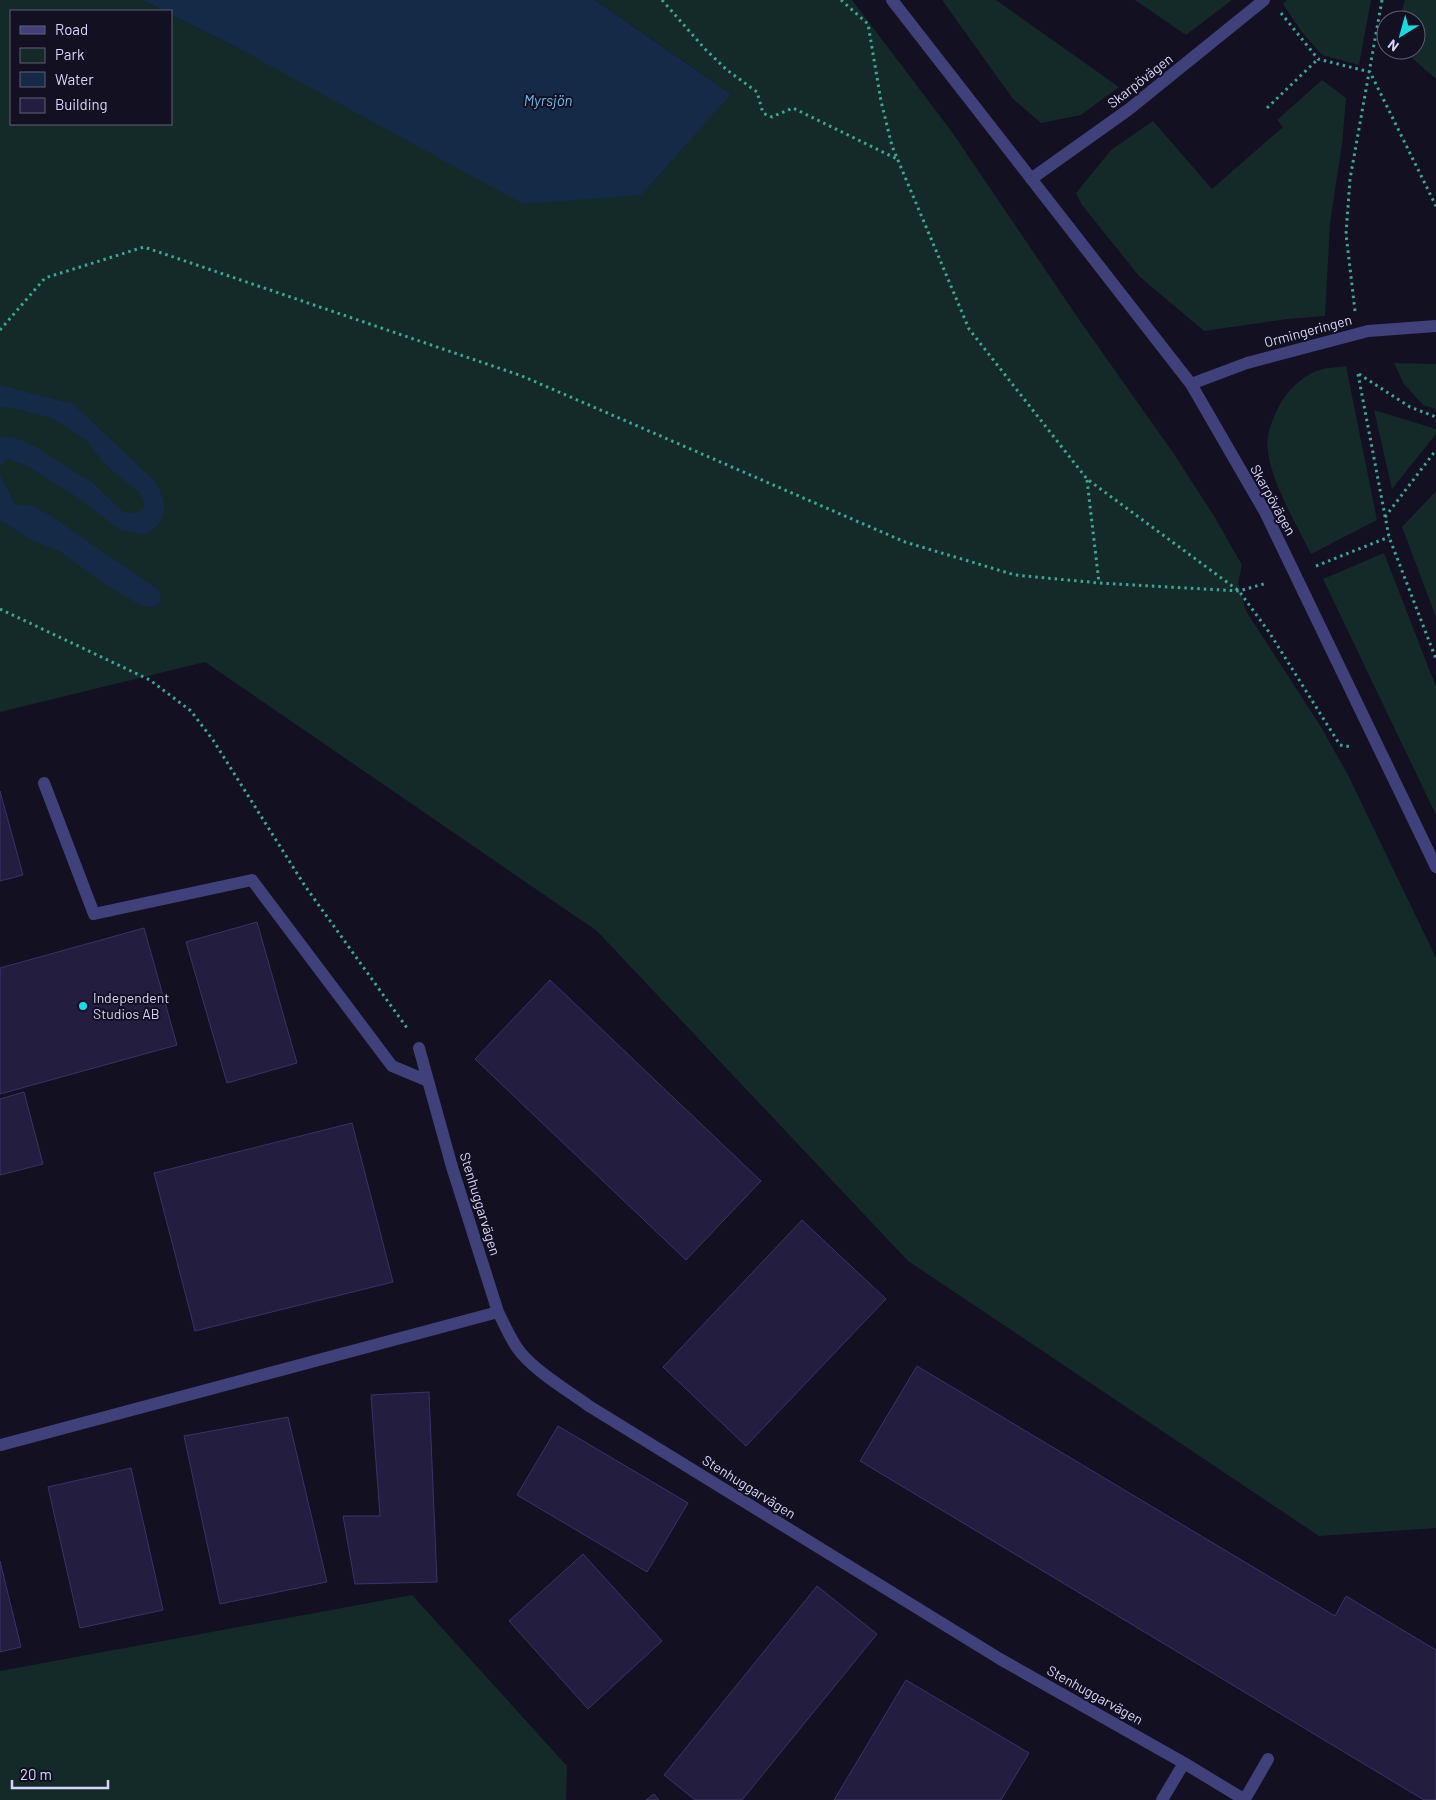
<svg xmlns="http://www.w3.org/2000/svg" width="1436" height="1800" font-family="Barlow,sans-serif">
	<style>
		.green { fill: #142a28 }
		.water { fill: #152a46 }
		.building { fill: #231e40; stroke: #3a3269 }
		.lines { fill: none; stroke-linecap: round; stroke-linejoin: round }
		.path { stroke: #3ba79a; stroke-width: 3; stroke-dasharray: 2.5 4; stroke-linecap: butt }
		.minor { stroke: #40417b; stroke-width: 12 }
		.poi-dot { fill: #18dae2; stroke: #121021; stroke-width: 2 }
		.labels { text-anchor: middle; stroke-width: 4; stroke-linejoin: round; paint-order: stroke }
		.street-label { font-size: 14px; fill: #d6d4fa; stroke: #121021 }
		.poi-label { font-size: 14px; fill: #d6d4fa; stroke: #121021; text-anchor: start }
		.water-label { font-size: 15px; font-style: italic; fill: #6dbbef; stroke: #121021 }
	</style>
	<rect width="100%" height="100%" fill="#121021"/>
	<!-- green -->
	<path class="green" d="M0,0H142L165,11H11V124H171V15L238,48L731,94L595,0H852L952,132L1080,321L1174,454L1214,516L1242,565L1238,583L1246,611L1321,727L1348,775L1436,958V1528L1319,1536L908,1261L597,931L205,662L0,712Z
		M942,0H996L1119,87L1081,115L1041,123L1013,99Z
		M1135,0H1232L1186,35Z
		M1287,0H1371L1359,65L1322,55L1301,31L1283,4Z
		M1405,0H1436V79L1411,57L1409,50H1416V20H1403L1401,13Z
		M1322,80L1346,98L1342,145L1330,223L1325,316L1287,319L1204,331L1139,276L1082,205L1076,193L1111,150L1153,121L1212,189L1283,127L1277,120Z
		M1394,363L1436,364V409L1423,405L1404,384Z
		M1346,366L1377,520L1311,554C1297,525 1263,470 1268,437C1269,427 1274,417 1278,408C1286,392 1300,378 1316,371C1325,368 1337,367 1346,366Z
		M1374,410L1436,429V434L1392,489Z
		M1436,491V617L1402,527Z
		M1384,553L1436,687V815L1323,579Z
		M412,1595L567,1766L566,1800H0V1671Z"/>
	<!-- water -->
	<path class="water" d="M142,0H595L731,94L641,195L523,204L238,48L171,15V11H165Z
		M0,385L73,404L140,467L157,484L164,502V516L154,529L144,535L120,530L71,493L23,464L7,459L0,466V436L16,438L34,446L93,483L123,512L138,513L144,507V501L140,493L106,465L85,439L51,418L17,409L0,407Z
		M0,475L15,504L32,506L48,514L147,582L159,591L161,599L157,605L151,607L140,605L108,586L59,551L29,539L0,520Z"/>
	<!-- building -->
	<path class="building" d="M0,791L23,875L0,881Z
		M257,922L297,1063L227,1083L186,942Z
		M144,928L177,1045L0,1094V968Z
		M550,980L761,1181L686,1260L475,1059Z
		M24,1092L43,1164L0,1175V1099Z
		M352,1123L393,1282L195,1331L154,1173Z
		M802,1220L886,1299L746,1446L663,1367Z
		M917,1366L1335,1616L1346,1596L1436,1650V1800H1424L860,1461Z
		M429,1392L437,1582L355,1584L343,1516H380L371,1395Z
		M288,1417L327,1582L220,1604L184,1436Z
		M558,1426L688,1503L647,1572L517,1495Z
		M131,1468L163,1610L80,1628L48,1487Z
		M583,1554L662,1641L588,1709L509,1621Z
		M0,1561L21,1647L0,1652Z
		M817,1586L877,1634L742,1800H695L664,1775Z
		M906,1680L1029,1753L1001,1800H834Z
		M654,1794L659,1800H646Z"/>
	<g class="lines">
		<!-- path -->
		<path class="path" d="M662,0L705,49L727,70L757,92L763,113L772,117L793,108L897,159
			M841,0L868,24L881,101L892,146L969,329L1087,479L1239,591L1269,632L1340,745L1352,747
			M1281,13L1318,59L1370,72L1436,206
			M1267,108L1318,59
			M1355,311L1346,234L1350,179L1382,0
			M0,330L45,278L144,247L522,376L905,542L1015,575L1099,583L1239,591L1267,583
			M1358,374L1389,537L1436,659
			M1359,374L1410,407L1436,417
			M1087,480L1099,583
			M1385,517L1436,450
			M1316,566L1389,537
			M0,609L150,680L191,711L213,740L305,886L407,1028"/>
		<!-- minor -->
		<path class="minor" d="M892,0L1191,384L1265,512L1436,867
			M1031,179L1128,110L1264,0
			M1191,384L1247,363L1368,331L1436,326
			M44,783L94,914L252,880L392,1066L428,1081
			M419,1048L452,1167L498,1312C505,1325 511,1341 521,1353C538,1373 567,1390 589,1406L1000,1659L1184,1763L1245,1800
			M1,1445L498,1312
			M1245,1799L1268,1759
			M1162,1800L1184,1763"/>
	</g>
	<!-- markers -->
	<circle class="poi-dot" cx="83" cy="1006" r="5"/>
	<g class="labels">
		<!-- street labels -->
		<g class="street-label">
			<text transform="translate(1140 81) rotate(-38)" y="5">Skarpövägen</text>
			<text transform="translate(1308 331) rotate(-15)" y="5">Ormingeringen</text>
			<text transform="translate(1273 500) rotate(61)" y="5">Skarpövägen</text>
			<text transform="translate(480 1204) rotate(73)" y="5">Stenhuggarvägen</text>
			<text transform="translate(749 1487) rotate(32)" y="5">Stenhuggarvägen</text>
			<text transform="translate(1095 1695) rotate(29)" y="5">Stenhuggarvägen</text>
		</g>
		<!-- poi labels -->
		<g class="poi-label">
			<text x="93" y="1003">Independent<tspan x="93" dy="16">Studios AB</tspan></text>
		</g>
		<!-- water labels -->
		<g class="water-label">
			<text x="548" y="106">Myrsjön</text>
		</g>
	</g>
	<!-- legend -->
	<rect x="10" y="10" width="162" height="115" fill="#121021" stroke="#605e78"/>
	<rect x="20" y="26" width="25" height="8" fill="#40417b" stroke="#605e78"/>
	<text x="55" y="35" font-size="15" fill="#d6d4fa">Road</text>
	<rect x="20" y="48" width="25" height="15" fill="#142a28" stroke="#605e78"/>
	<text x="55" y="60" font-size="15" fill="#d6d4fa">Park</text>
	<rect x="20" y="72" width="25" height="15" fill="#152a46" stroke="#605e78"/>
	<text x="55" y="85" font-size="15" fill="#d6d4fa">Water</text>
	<rect x="20" y="98" width="25" height="15" fill="#231e40" stroke="#605e78"/>
	<text x="55" y="110" font-size="15" fill="#d6d4fa">Building</text>
	<!-- north arrow -->
	<g transform="translate(1401 35) rotate(217)"><circle r="24" fill="#121021" stroke="#605e78"/>
	<path d="M0-4L9 19L0 12L-9 19Z" fill="#18dae2"/>
	<text y="-8" font-size="14" font-weight="bold" text-anchor="middle" fill="#d6d4fa">N</text>
	</g>
	<!-- scale -->
	<path d="M12 1780v8h96v-8" fill="none" stroke="#d6d4fa" stroke-width="2.5"/>
	<text x="20" y="1780" font-size="15" fill="#d6d4fa" stroke="#121021" stroke-width="4" paint-order="stroke">20 m</text>
</svg>
